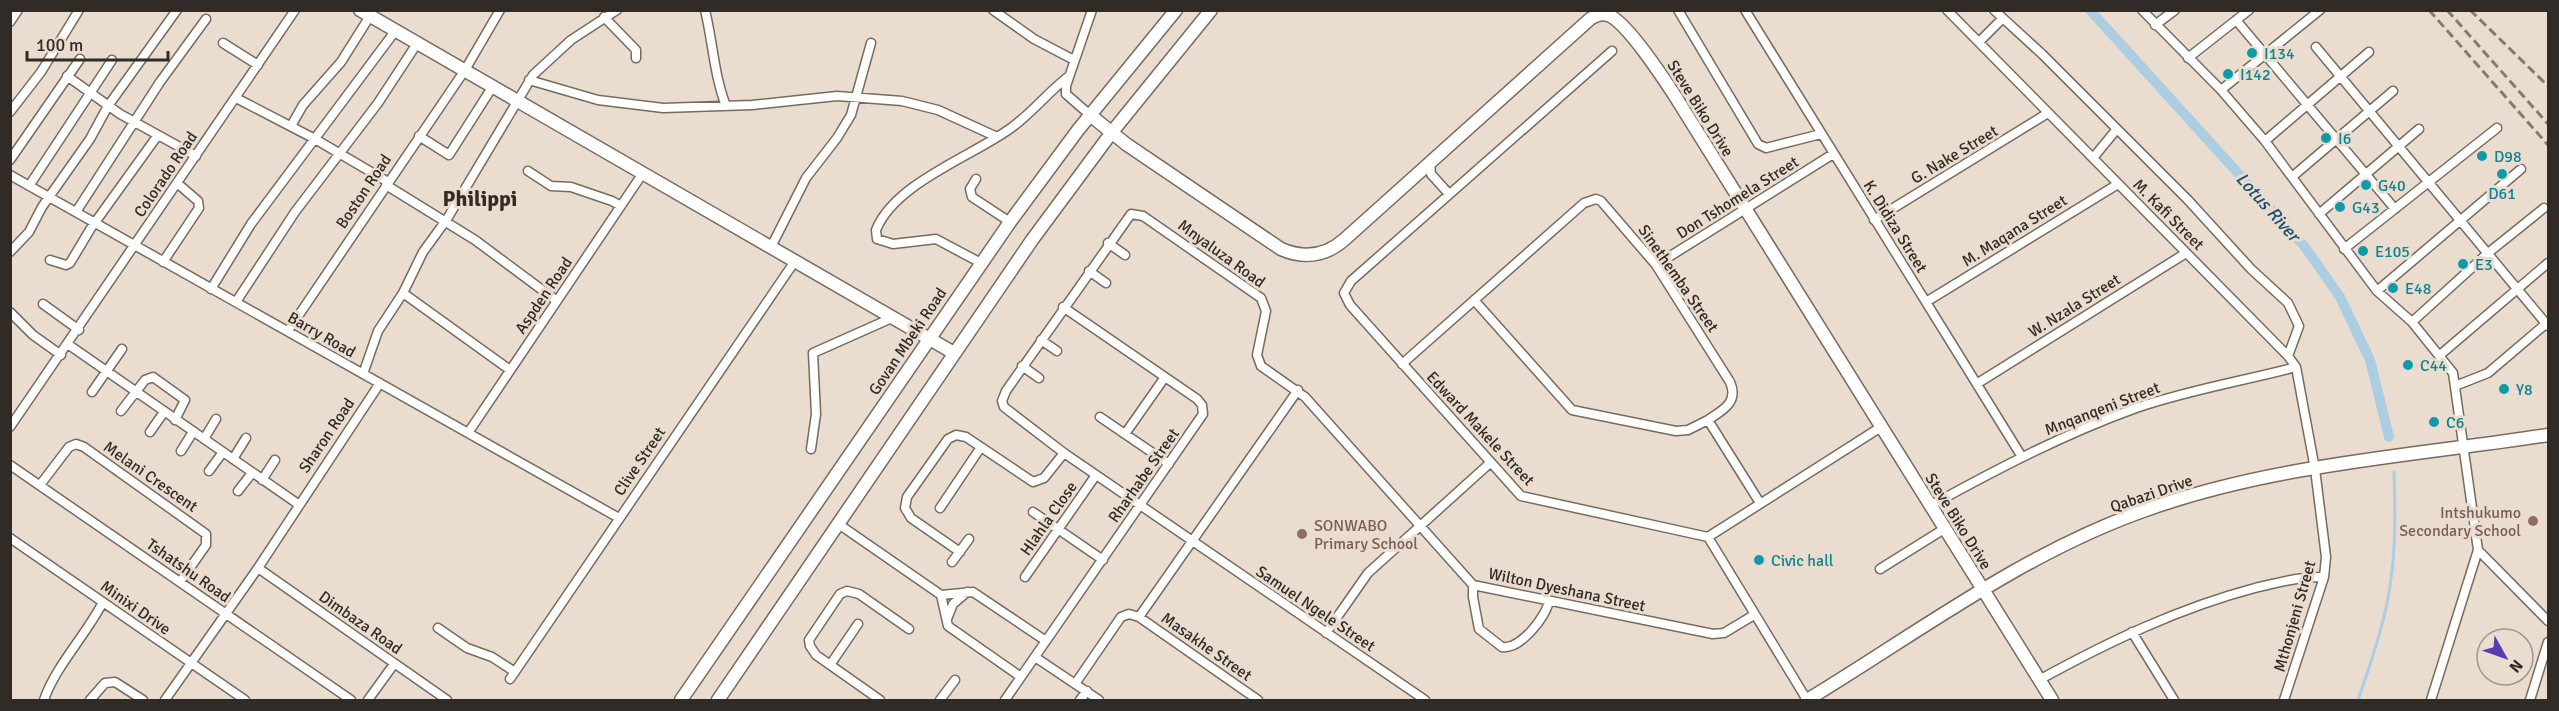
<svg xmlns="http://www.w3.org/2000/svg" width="2559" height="711" font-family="Signika,sans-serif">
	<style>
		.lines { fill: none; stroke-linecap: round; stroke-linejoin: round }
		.stream { stroke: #adcde3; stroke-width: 3 }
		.canal { stroke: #adcde3; stroke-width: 10 }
		.street-casing { stroke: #766b5e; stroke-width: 11 }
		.secondary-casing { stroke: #766b5e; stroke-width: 15 }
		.street { stroke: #fff; stroke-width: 8 }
		.secondary { stroke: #fff; stroke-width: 12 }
		.rail { stroke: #847b72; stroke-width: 3; stroke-dasharray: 9 4.5; stroke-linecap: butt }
		.culture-dot { fill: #0f9aa8; stroke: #eaddcf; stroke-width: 2 }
		.education-dot { fill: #8d6e63; stroke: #eaddcf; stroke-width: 2 }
		.labels { text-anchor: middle; stroke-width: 6; stroke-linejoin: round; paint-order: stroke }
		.culture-label { font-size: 16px; fill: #0d838f; stroke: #eaddcf; text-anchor: start }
		.street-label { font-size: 16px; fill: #302b26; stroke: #eaddcf }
		.education-label { font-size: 16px; fill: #785e54; stroke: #eaddcf; text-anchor: end }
		.water-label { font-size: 18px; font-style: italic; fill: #184e6d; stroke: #eaddcf }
		.district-label { font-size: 22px; font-weight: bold; fill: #352b20; stroke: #eaddcf }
	</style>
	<rect width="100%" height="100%" fill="#eaddcf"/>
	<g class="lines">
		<!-- stream -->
		<path class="stream" d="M2358,700C2371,661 2386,621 2391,579C2396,544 2395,508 2394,472"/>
		<!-- canal -->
		<path class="canal" d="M2090,10L2305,247L2340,297L2370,360L2389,437"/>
		<!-- street casing -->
		<g class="street-casing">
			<path id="street" d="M705,10C713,43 714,75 726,106
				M993,10L1034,39L1074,60
				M1678,10L1758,144L1766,148L1821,134
				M1745,10L2022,457
				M1947,10L2288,356L2296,367L2315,469L2326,557L2324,577L2284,700
				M1994,10L2042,54L2188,200L2251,269L2288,303L2299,326L2288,356
				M2142,10L2221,90L2265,141L2377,291L2412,322L2453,373L2478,550L2431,700
				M604,17L636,50V58
				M2236,20L2395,209
				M10,22L18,10
				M2155,25L2175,10
				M1979,42L2002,19
				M223,43L258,65
				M2316,47L2548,326
				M1612,51L1351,281L1344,293L1350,305L1521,496L1708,537
				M2188,58L2249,10
				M67,76L120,114L196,156
				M529,80L598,100L663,108L752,105L837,96L902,101L938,110L997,137
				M2221,90L2320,10
				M236,98L315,139L388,182
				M10,112L41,72L79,10
				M1090,115L1066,94V86L1092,10
				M291,126L303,105L341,62L370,16
				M419,136L449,155L493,86
				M2265,141L2369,52
				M2093,158L2116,130
				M10,160L80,59
				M1430,163L1431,174L1449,194
				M528,171L551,186L571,187L612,201L621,206
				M10,175L619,518
				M2292,177L2393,91
				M976,179L970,189L972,197L1010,222
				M386,185L475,240L557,301
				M29,186L112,60
				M76,212L160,82L206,19
				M2319,214L2419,129
				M1874,220L2048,113
				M1108,243L1125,255
				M771,247L806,178L837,138L851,115L871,43
				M2344,249L2497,128
				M10,252L29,232L42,207L90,139L108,106L177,10
				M50,260L66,265L70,263L91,228L158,135
				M163,262L199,208L198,201L177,183
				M981,263L936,239L893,244L877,239L876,230C895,183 971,157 1011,128C1032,113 1048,92 1069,76
				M1656,265L1833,154
				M1089,271L1106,283
				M211,289L251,224L396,30
				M2377,291L2521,169
				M403,293L510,370
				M1474,300L1572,410L1676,431L1688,430L1708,420
				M236,302L295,212L378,103L418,42
				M1926,302L2118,184
				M43,304L79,330
				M10,312L33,335L61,355
				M2412,322L2488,253L2544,208
				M288,331L465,70L500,10
				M1041,340L1057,351
				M69,345L298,504
				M2440,355L2548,263
				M1402,364L1584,203L1596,199L1601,201L1656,265L1730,382C1739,402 1723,410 1708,420L1760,503
				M1022,366L1039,378
				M363,374L378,331L403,293L423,252L447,219L533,75L571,40L617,10
				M1978,383L2186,253
				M2455,386L2488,373L2548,322
				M92,392L122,349
				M121,411L145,380L153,377L185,400L175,420
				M1100,417L1169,464
				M10,427L295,10
				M150,432L164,412
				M468,433L643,173
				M1125,434L1165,377
				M204,439L216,419
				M811,449L816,414L813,353L894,317
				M181,451L193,432
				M233,459L246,438
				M10,465L351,700
				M209,471L223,452
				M262,480L275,460
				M40,485L69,447L76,444L84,447L206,534V545L180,582
				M238,491L252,473
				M1930,506C1997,469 2064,434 2136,408C2188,390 2243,381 2296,367
				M940,508L981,447
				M1033,512L1103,560
				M837,523L941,595L973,592L1046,641
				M1708,537L1881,427
				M1708,537L1807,700
				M10,538L245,700
				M2478,550L2548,621
				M960,552L911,518L905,508L907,497L948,439L956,435L966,437L1033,482L1044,478L1064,453
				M952,562L969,539
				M258,568L447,700
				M1880,569L1944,529
				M1025,577L1096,475
				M1473,585V597L1479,629L1502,647C1520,650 1546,617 1549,601
				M941,595L948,626L1021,677
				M1139,617L1298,390
				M947,619L953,604L967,592
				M438,628L467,648L492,657L515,672
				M2132,632L2174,700
				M1326,633L1368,573L1490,463
				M1035,657L1099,700
				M830,665L858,624
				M510,679L795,261
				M2039,680C2108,642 2179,608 2255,588C2277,583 2301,576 2324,577
				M1075,684L1121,617L1129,614L1139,617L1258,700
				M44,700C55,667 86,635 103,602
				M90,700L105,683L115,682L143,700
				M165,700L258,568L380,383
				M368,700L394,664
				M880,700L816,655L810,646L809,640L840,594L847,591L859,594L909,629
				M940,700L955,680
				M1005,700L1203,414L1202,405L1197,399L1063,307
				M1080,700L1087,691
				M1425,700L1064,453L1004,407L1002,401L1006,391L1131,214L1143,216L1261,298L1266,311L1257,355L1261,366L1305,397L1473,585L1713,634L1724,633L1754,615
				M2530,700L2548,642"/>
		</g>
		<!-- secondary casing -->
		<g class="secondary-casing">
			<path id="secondary" d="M360,10L954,353
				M1090,115L1126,144L1281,249C1304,259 1326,256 1345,239L1590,19C1596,15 1602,13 1608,15C1626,21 1664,79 1675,96L2052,700
				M681,700L1010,222L1078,130L1176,10
				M718,700L1032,240L1112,132L1211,10
				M1807,700C1916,634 2022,554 2143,511C2273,464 2413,456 2548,435"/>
		</g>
		<!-- street -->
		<use href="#street" class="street"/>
		<!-- secondary -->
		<use href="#secondary" class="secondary"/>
		<!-- rail -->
		<path class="rail" d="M2429,10L2548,145
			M2447,10L2548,124
			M2470,10L2548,86"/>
	</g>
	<!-- markers -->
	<g class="culture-dot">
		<circle cx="2252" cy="53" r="6"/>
		<circle cx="2228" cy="74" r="6"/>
		<circle cx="2326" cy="138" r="6"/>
		<circle cx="2482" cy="156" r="6"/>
		<circle cx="2502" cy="174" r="6"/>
		<circle cx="2366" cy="185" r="6"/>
		<circle cx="2340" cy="207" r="6"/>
		<circle cx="2363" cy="251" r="6"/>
		<circle cx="2463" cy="264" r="6"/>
		<circle cx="2393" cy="288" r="6"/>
		<circle cx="2408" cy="365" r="6"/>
		<circle cx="2504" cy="389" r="6"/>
		<circle cx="2434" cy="422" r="6"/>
		<circle cx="1759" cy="560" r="6"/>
	</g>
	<g class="education-dot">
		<circle cx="2533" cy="521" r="6"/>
		<circle cx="1302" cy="534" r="6"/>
	</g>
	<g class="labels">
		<!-- culture labels -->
		<g class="culture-label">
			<text x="2264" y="59">I134</text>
			<text x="2240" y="80">I142</text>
			<text x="2338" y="144">I6</text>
			<text x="2494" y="162">D98</text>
			<text x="2378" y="191">G40</text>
			<text x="2502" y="199" text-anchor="middle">D61</text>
			<text x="2352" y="213">G43</text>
			<text x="2375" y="257">E105</text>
			<text x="2475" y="270">E3</text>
			<text x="2405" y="294">E48</text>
			<text x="2420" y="371">C44</text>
			<text x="2516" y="395">Y8</text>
			<text x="2446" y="428">C6</text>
			<text x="1771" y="566">Civic hall</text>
		</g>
		<!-- street labels -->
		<g class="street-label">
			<text transform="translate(1701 108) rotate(58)" y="6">Steve Biko Drive</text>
			<text transform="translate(1954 154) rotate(-31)" y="6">G. Nake Street</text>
			<text transform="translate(165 174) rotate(-56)" y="6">Colorado Road</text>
			<text transform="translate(363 191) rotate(-56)" y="6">Boston Road</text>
			<text transform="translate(1737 197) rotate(-32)" y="6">Don Tshomela Street</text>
			<text transform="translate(2169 214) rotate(45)" y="6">M. Kafi Street</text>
			<text transform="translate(1896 226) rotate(58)" y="6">K. Didiza Street</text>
			<text transform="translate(2014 230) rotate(-32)" y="6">M. Maqana Street</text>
			<text transform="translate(1222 253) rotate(36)" y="6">Mnyaluza Road</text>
			<text transform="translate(1679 278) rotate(55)" y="6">Sinethemba Street</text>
			<text transform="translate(543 295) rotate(-56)" y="6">Aspden Road</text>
			<text transform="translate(2074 305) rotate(-32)" y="6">W. Nzala Street</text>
			<text transform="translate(322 334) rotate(30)" y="6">Barry Road</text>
			<text transform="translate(907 341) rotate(-56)" y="6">Govan Mbeki Road</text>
			<text transform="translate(2102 408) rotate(-21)" y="6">Mnqanqeni Street</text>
			<text transform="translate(1481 428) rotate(47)" y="6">Edward Makele Street</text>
			<text transform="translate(326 435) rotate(-56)" y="6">Sharon Road</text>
			<text transform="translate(639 461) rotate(-56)" y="6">Clive Street</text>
			<text transform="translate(1143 475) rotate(-55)" y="6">Rharhabe Street</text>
			<text transform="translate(151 476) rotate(35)" y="6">Melani Crescent</text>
			<text transform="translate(2151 493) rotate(-19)" y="6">Qabazi Drive</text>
			<text transform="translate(1048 518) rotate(-55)" y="6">Hlahla Close</text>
			<text transform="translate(1959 521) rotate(58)" y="6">Steve Biko Drive</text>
			<text transform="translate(189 570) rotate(35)" y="6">Tshatshu Road</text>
			<text transform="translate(1567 589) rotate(12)" y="6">Wilton Dyeshana Street</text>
			<text transform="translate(136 607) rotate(35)" y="6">Minixi Drive</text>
			<text transform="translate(1316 608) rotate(34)" y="6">Samuel Ngele Street</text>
			<text transform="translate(2294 616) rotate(-74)" y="6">Mthonjeni Street</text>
			<text transform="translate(361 622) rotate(35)" y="6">Dimbaza Road</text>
			<text transform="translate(1207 646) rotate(35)" y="6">Masakhe Street</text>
		</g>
		<!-- education labels -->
		<g class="education-label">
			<text x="2521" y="518">Intshukumo<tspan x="2521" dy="18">Secondary School</tspan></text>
			<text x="1314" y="531" text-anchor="start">SONWABO<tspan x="1314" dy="18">Primary School</tspan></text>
		</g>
		<!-- water labels -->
		<g class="water-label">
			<text transform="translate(2268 207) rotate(48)" y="6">Lotus River</text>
		</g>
		<!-- district labels -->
		<g class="district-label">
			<text x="480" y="206">Philippi</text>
		</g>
	</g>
	<!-- border -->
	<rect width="2559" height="711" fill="none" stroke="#302b26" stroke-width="24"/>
	<!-- north arrow -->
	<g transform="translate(2505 657) rotate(130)"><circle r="28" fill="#eaddcf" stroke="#a0968b" stroke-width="1.5"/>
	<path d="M0-4.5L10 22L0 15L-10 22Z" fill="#563cb4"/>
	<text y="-9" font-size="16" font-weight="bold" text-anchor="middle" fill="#302b26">N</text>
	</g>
	<!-- scale -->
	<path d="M27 51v9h141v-9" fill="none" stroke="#302b26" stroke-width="3"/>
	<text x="36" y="51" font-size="18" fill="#302b26" stroke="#eaddcf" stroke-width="4.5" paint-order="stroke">100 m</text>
</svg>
